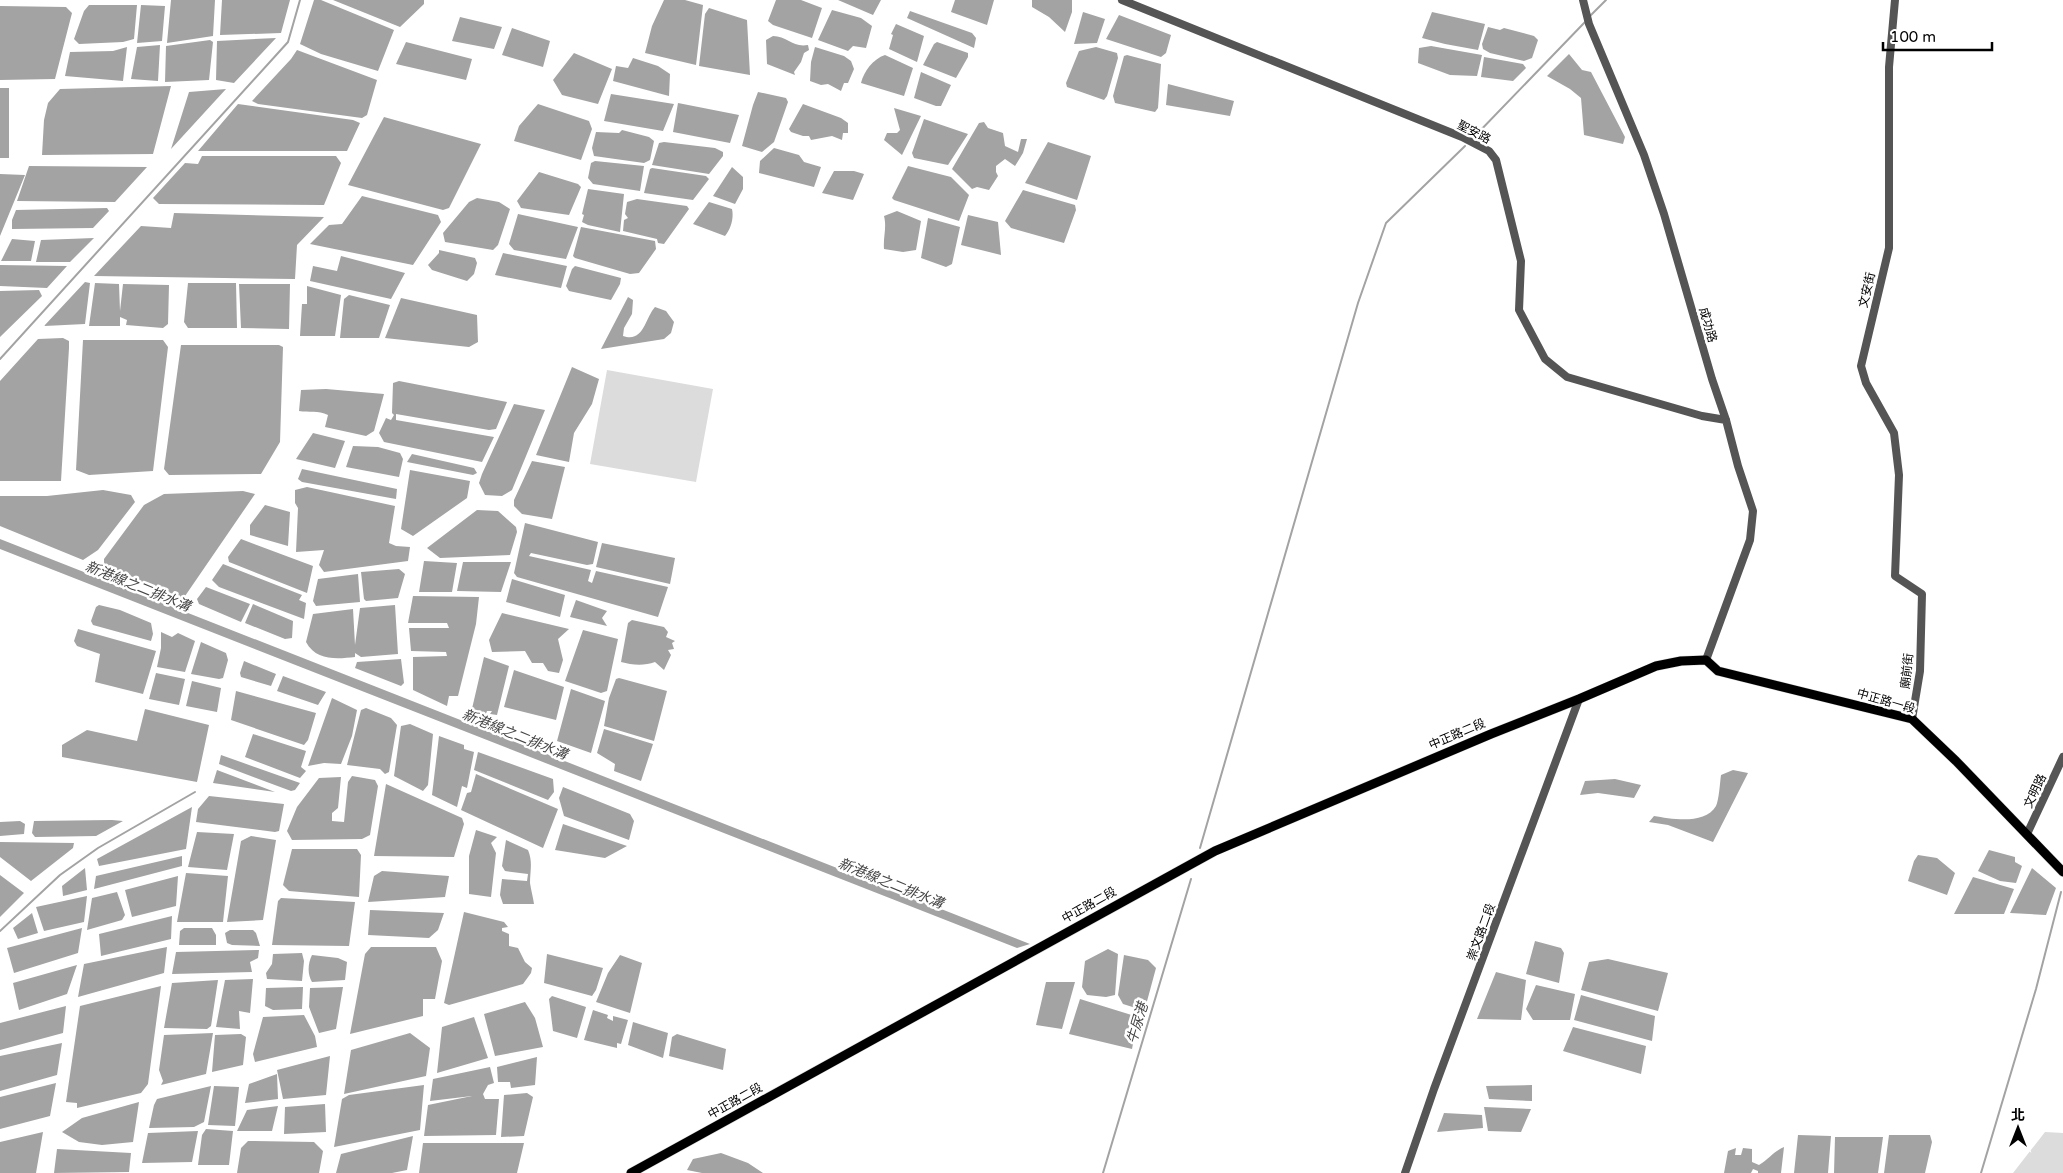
<svg xmlns="http://www.w3.org/2000/svg" width="2063" height="1173" font-family="'Varela Round','Noto Sans TC',sans-serif">
	<style>
		.green { fill: #dcdcdc }
		.water { fill: #a3a3a3 }
		.lines { fill: none; stroke-linecap: round; stroke-linejoin: round }
		.stream { stroke: #a3a3a3; stroke-width: 2 }
		.major-casing { stroke: #dbdbdb; stroke-width: 10 }
		.minor { stroke: #555; stroke-width: 8 }
		.major { stroke: #000; stroke-width: 9 }
		.labels { text-anchor: middle; stroke-width: 5; stroke-linejoin: round; paint-order: stroke }
		.street-label { font-size: 12px; fill: #000; stroke: #fff }
		.water-label { font-size: 14px; font-style: italic; fill: #444; stroke: #fff }
	</style>
	<rect width="100%" height="100%" fill="#fff"/>
	<!-- green -->
	<path class="green" d="M607,370L713,389L696,482L590,464Z
		M2045,1132L2063,1133V1173H2013Z"/>
	<!-- water -->
	<path class="water" d="M171,0H215L213,36L167,43Z
		M222,0H290L281,33L220,35Z
		M314,0H321L394,30L378,71L321,54L300,44Z
		M333,0H424V4L400,27Z
		M664,0H685L703,5L696,65L645,53L652,26Z
		M776,0H801L822,8L812,38L773,25L768,21Z
		M838,0H881L873,15Z
		M955,0H994L987,25L951,12Z
		M1032,0H1072V12L1065,32L1049,17L1032,7Z
		M89,5H137L134,39L123,42L79,44L74,39L84,11Z
		M141,5L165,6L162,41L137,43Z
		M0,6L66,7L72,13L55,79L0,80Z
		M709,8L747,20L750,75L699,66L705,14Z
		M832,10L861,18L872,26L866,48L853,46L848,51L818,40Z
		M910,11L972,33L976,38L974,48L907,18Z
		M1083,12L1105,19L1097,43L1074,44Z
		M1432,12L1485,24L1478,50L1445,44L1422,38Z
		M1119,15L1171,35L1166,53L1161,57L1106,39Z
		M460,17L502,27L494,49L452,41Z
		M896,24L924,36L917,62L889,49L893,35L891,34Z
		M1488,27L1500,30L1504,28L1534,36L1538,40L1532,58L1524,61L1490,53L1483,49L1482,44Z
		M512,28L550,41L543,67L502,55Z
		M773,36C787,36 793,48 808,45L809,50L804,53L801,62L794,72L795,75L767,64L766,40Z
		M276,38L234,83L216,80L217,41Z
		M210,40L213,42L209,80L165,82L166,46Z
		M406,42L472,59L466,80L396,64Z
		M937,42L968,53V57L956,78L923,65L934,44Z
		M160,45L158,81L131,79L137,47Z
		M1431,46L1482,55L1477,76L1450,75L1418,63L1419,48Z
		M127,47L123,81L65,76L70,52L113,51Z
		M815,47L844,56L851,61L854,69L848,83H844L841,91L828,84L821,85L810,81L811,62Z
		M1096,47L1117,53L1118,58L1107,96L1104,100L1067,87L1066,83L1079,51Z
		M297,50L377,80L367,115L362,118L258,104L252,101L291,59Z
		M574,53L612,69L598,104L562,95L553,80Z
		M1569,54L1582,70L1591,72L1625,137L1623,144L1584,135L1581,98L1570,89L1547,76Z
		M885,55L913,68L904,96L861,83C864,71 873,59 885,55Z
		M1127,55L1161,64L1158,108L1155,112L1115,103L1113,96L1124,56Z
		M1484,57L1523,64L1526,68L1513,81L1481,77Z
		M633,58L658,66L670,74L669,96L613,81L616,66L628,68Z
		M921,72L951,85L941,106H936L914,98Z
		M1168,84L1234,101L1230,116L1166,105Z
		M171,86L153,154L42,155L44,120L48,103L60,89Z
		M0,88H9V158H0Z
		M226,89L171,149L189,92Z
		M758,92L786,98L788,102L774,142L762,152L742,146L753,105Z
		M611,94L674,104L663,131L604,121Z
		M678,103L739,115L730,143L673,132Z
		M238,104L353,120L360,123L347,151H198Z
		M538,104L589,121L592,129L581,160L514,141L519,126Z
		M803,104L841,118L848,123V133H843L842,140L832,136L811,140L809,136H803L791,132L789,129Z
		M894,108L921,116L902,155L884,140L887,133H897L900,130Z
		M384,117L481,144L449,208L443,210L348,185Z
		M924,119L968,134L948,165L914,158L912,153Z
		M984,122L988,128L1003,133L1005,146L1018,152L1021,139H1027L1023,153L1015,166L1005,159L996,166V172L998,176L989,190L977,187L972,189L952,169L979,123Z
		M622,130L649,137L654,141L650,160L644,163L594,156L592,148L596,132L619,133Z
		M664,142L715,148L723,152V156L709,174L652,165L659,143Z
		M1048,142L1091,156L1077,200L1025,183Z
		M774,148L799,155L804,162L821,167L814,187L759,173L760,161Z
		M202,156H336L341,163L324,205L159,204L153,198L185,163L198,164Z
		M595,161L644,166L640,191L593,184L588,178L591,163Z
		M29,166L147,167L115,202L17,201Z
		M908,166L951,177L969,195L959,221L894,200L892,198Z
		M732,167L743,177V189L735,204L713,196Z
		M652,168L706,176L709,179L693,200L644,193L650,169Z
		M834,171H854L864,174L853,200L822,193Z
		M539,172L578,184L581,187L569,215L521,208L517,201Z
		M0,174L25,175L0,236Z
		M588,189L624,194L620,232L588,225L582,222L584,215L582,214Z
		M1023,190L1075,205L1076,210L1064,243L1011,228L1005,221Z
		M362,196L438,215L441,222L413,265L310,244L329,225L342,224Z
		M477,198L499,202L510,209L498,245L493,250L445,242L443,233L469,202Z
		M637,199L687,206L689,209L664,244L658,243L657,239L623,231L624,220L628,218L625,214L627,202Z
		M709,202L732,209C734,218 731,229 725,236L693,224Z
		M107,208L109,211L93,228L12,229V220L16,210Z
		M897,211L921,221L916,250L903,252L884,249C883,237 887,228 884,216Z
		M174,213L324,217L297,245L295,279L94,276L141,226L171,228Z
		M518,214L578,227L566,259L514,250L509,244Z
		M968,215L998,222L1001,255L961,245Z
		M928,218L960,227L952,264L946,267L921,258Z
		M581,227L655,241L656,249L639,273L630,274L575,258L573,256Z
		M94,238L70,262H36L41,240Z
		M12,239L35,241L31,261H1Z
		M439,250L475,258L477,263L474,274L467,281L432,270L428,265L439,253Z
		M503,253L567,266L561,288L495,275Z
		M341,256L405,273L391,299L310,281L313,266L337,271Z
		M0,265L67,266L47,288L0,286Z
		M575,266L621,278L620,284L611,300L569,291L566,286L572,269Z
		M85,282L90,283L85,324L44,326Z
		M95,283L119,284L120,311L123,284L169,285L168,324L163,328L126,325L127,320L120,317V326H89Z
		M188,283H236L237,328H188L184,322Z
		M239,284H290L289,329L241,328Z
		M307,286L341,295L335,336H300L302,304H307Z
		M39,290L42,296L0,337V291Z
		M349,295L390,305L379,338H340L344,299Z
		M628,297L633,300L632,314L624,328L623,336C644,343 645,318 655,307L666,311L674,322L671,333L664,339L601,349Z
		M401,298L477,315L478,342L469,347L385,338Z
		M63,338L69,341V348L61,481H0V381L38,339Z
		M83,340H163L168,347L153,471L89,475L76,470Z
		M181,345H279L283,347L280,442L261,474L169,475L164,469Z
		M572,367L599,379L592,404L574,433L569,462L536,455Z
		M399,381L507,402L496,429L489,430L396,414V420L494,437L482,462L384,442L379,433L386,418L391,420L394,415L392,413L393,383Z
		M326,389L384,394L374,431L366,436L325,427L328,415C318,410 309,413 299,411L301,390Z
		M514,404L545,410L512,490L502,496L485,495L479,483L482,474Z
		M313,433L345,441L335,468L296,459Z
		M353,446L378,447L400,453L403,459L399,477L346,467Z
		M412,454L474,468L477,473L473,475L407,462Z
		M532,461L565,467L552,519L522,514L514,506V500Z
		M302,469L397,489L396,499L302,482L298,479Z
		M410,470L470,481L467,498L413,536L401,529Z
		M307,487L395,506L389,543L396,546L410,547L408,561L324,572L319,565L324,550L296,552L298,508L295,503V490Z
		M103,490L131,495L135,502L98,550L83,560L0,526V496H47Z
		M243,491L255,494L183,599L104,567V559L144,505L164,494Z
		M265,505L290,512L288,546L250,535V525Z
		M477,510L498,511L516,527L517,532L510,555L440,558L427,548Z
		M525,523L598,542L593,564L587,565L531,553L529,556L591,570L588,581L592,583L596,571L668,587L658,617L517,577L514,573Z
		M0,539L1030,944L1017,948L0,549Z
		M241,539L313,566L307,593L229,562L228,557Z
		M602,543L675,558L670,584L596,567Z
		M424,561L457,563L452,592H419Z
		M463,562H511L501,592L457,591Z
		M223,564L302,595L299,600L306,603L304,619L219,587L212,580Z
		M399,569L405,574L398,598L366,601L364,599L361,572Z
		M358,574L360,602L316,606L313,601L318,579Z
		M512,579L565,595L560,617L506,602Z
		M206,587L250,604L241,622L199,604L197,599Z
		M413,596L479,597L476,624L458,696H449L447,706L413,690V657L447,656L446,652L411,651L409,628H449L447,623H408Z
		M576,600L607,611L602,618L607,626L570,617Z
		M253,604L293,621L292,638L285,639L245,623Z
		M99,605L120,610L151,623L153,634L151,641L93,625L91,621L96,607Z
		M395,605L398,654L361,657L355,653V657C337,659 316,661 306,642L313,614L353,609L355,645L360,608Z
		M502,613L569,629L558,639L563,660L559,673L548,671L543,663H532L525,651L492,652L489,640Z
		M632,620L664,627L668,632L666,637L675,641L672,643L674,649L668,650L671,655L664,670L655,662C644,666 632,665 621,662L628,623Z
		M78,629L156,651L143,694L95,682L100,654L77,646L74,641Z
		M583,630L618,639L607,691L601,693L565,681Z
		M161,632L172,637L178,633L195,641L185,672L157,667L161,648Z
		M201,642L226,653L228,660L223,678L219,679L191,674Z
		M484,657L509,666L497,715L490,714L492,711H487L484,719L471,713Z
		M401,659L404,683L401,686L355,668L357,662Z
		M244,661L276,674L271,686L241,677L240,673Z
		M514,670L564,687L556,720L504,707Z
		M156,673L185,679L179,705L149,699Z
		M283,676L326,692L318,705L277,691Z
		M619,678L667,691L654,741L604,726L609,698L616,679Z
		M192,681L221,688L217,712L186,706Z
		M571,689L605,701L591,753L557,741Z
		M236,691L316,713L308,740L304,745L231,720Z
		M332,698L357,710L352,736L341,764L324,763L308,766Z
		M366,708L391,718L397,725L389,772L385,774L380,769L347,765L361,710Z
		M145,709L209,725L197,782L62,757V745L87,730L137,741Z
		M410,724L433,734L428,785L423,791L394,776L401,726Z
		M604,729L653,744L641,781L614,771L615,764L597,753Z
		M253,734L306,751L301,767L306,771L300,778L245,757Z
		M439,736L464,745V749L474,752L467,788L462,786L457,807L432,795Z
		M478,752L553,779L554,792L548,800L474,770Z
		M221,755L300,783L295,790L291,791L219,764Z
		M217,770L275,792L213,783Z
		M1733,770L1748,773L1713,842L1668,825L1649,822L1654,816C1672,819 1705,825 1716,806C1719,800 1720,782 1721,775Z
		M476,774L558,809L543,848L461,810L467,793L471,792Z
		M352,776L375,780L378,786L370,835L362,839L292,840L287,831L297,807L319,778L341,777L338,808L332,813V821L344,822L348,782Z
		M1615,779L1641,785L1634,798L1598,793L1580,795L1585,781Z
		M386,784L462,818L464,824L454,857L374,856Z
		M563,787L630,814L634,821L629,840L564,816L559,798Z
		M209,796L284,804L279,831L275,832L196,822L198,809Z
		M192,807L186,849L99,866L97,859Z
		M112,820L123,821L96,836L35,837L32,833L34,821Z
		M20,821L25,824L24,834L0,836V822Z
		M563,824L627,846L605,858L555,850Z
		M476,830L497,837L491,843L496,853L491,897L469,894V856Z
		M197,832L234,834L227,870L188,867Z
		M251,836L276,840L263,920L227,922L241,841Z
		M506,840L528,850C533,862 530,871 530,883C531,890 533,897 534,904H503L500,895L502,879L527,881L528,874L505,871L502,866Z
		M0,842L74,843L73,848L31,881L0,857Z
		M292,849H357L361,855L359,897L289,891L283,885Z
		M1989,850L2015,857V862L2022,866L2016,883L2000,881L1978,871Z
		M1918,855L1937,858L1955,873L1947,895L1908,881L1914,861Z
		M182,856V866L94,889L96,876Z
		M85,868L87,890L63,896L62,886Z
		M2032,868L2056,888L2046,915L2010,913Z
		M382,871L449,876L445,897L368,902L374,876Z
		M186,873L228,876L223,922H177Z
		M0,875L24,893L0,917Z
		M178,876L176,906L132,917L125,890Z
		M1973,877L2014,889L2004,914H1954Z
		M117,892L125,915L122,920L87,930L92,898Z
		M87,896L84,922L44,931L36,907Z
		M281,898L355,902L349,946L272,945L278,901Z
		M370,910L444,913L438,930L429,938L368,935Z
		M464,912L504,922L508,927L502,928V931L509,934V946L518,948L525,962L532,968L531,973L523,984L449,1005L444,1003Z
		M32,913L38,933L18,939L13,928Z
		M172,916L171,939L101,956L99,934Z
		M82,928L78,953L14,973L7,948Z
		M184,928H212L216,935V945H179L180,931Z
		M230,930H253L256,933L260,946L232,945L227,943L225,933Z
		M1535,941L1561,948L1564,953L1559,983L1526,974Z
		M167,947L164,973L78,997L84,964Z
		M371,947H436L442,961L435,999H423V1016L350,1034L365,954Z
		M1108,949L1118,954L1115,995L1106,997L1087,995L1082,987L1085,961Z
		M259,950L258,958L250,962L252,972L172,974L176,952Z
		M302,953L304,961L302,981L267,979L266,973L272,964L273,954Z
		M547,954L603,968L596,990L592,996L544,983Z
		M312,955L338,958L347,962L345,980L312,982C307,974 308,963 312,955Z
		M620,955L642,963L630,1013L596,1002L608,973Z
		M1124,955L1148,960L1156,968L1146,1005L1139,1009L1123,1004L1118,995Z
		M1608,959L1668,973L1658,1011L1581,990L1589,962Z
		M77,965L67,994L19,1010L13,983Z
		M1496,972L1526,980L1521,1020L1477,1019Z
		M253,979L250,1013L239,1011L240,1029L216,1027L225,980Z
		M218,980L211,1026L207,1029L164,1028L172,983Z
		M1046,982H1075L1062,1029L1036,1025Z
		M1536,985L1575,994L1570,1020H1533L1526,1009Z
		M161,986L148,1084L141,1093L77,1108V1103L66,1102L80,1006Z
		M303,987L302,1009L273,1010L265,1006L266,988Z
		M343,987L336,1029L319,1033L309,1007L310,988Z
		M1581,995L1655,1016L1652,1041L1574,1020Z
		M552,996L586,1007L577,1038L553,1031L549,999Z
		M1080,999L1138,1017L1132,1049L1069,1034Z
		M525,1002L535,1018L543,1047L495,1056L484,1014Z
		M66,1006L63,1033L0,1050V1023Z
		M593,1010L608,1015L607,1018L613,1021V1016L628,1020L621,1044L617,1043V1048L584,1040Z
		M304,1015L315,1036L317,1047L255,1062L253,1054L263,1017Z
		M474,1017L488,1058L437,1073L442,1027Z
		M633,1022L668,1033L663,1058L628,1045Z
		M1573,1027L1646,1046L1641,1074L1563,1051Z
		M213,1033L206,1074L161,1085L163,1081L159,1070L164,1035Z
		M410,1033L430,1048L426,1076L344,1094L351,1050Z
		M241,1034L246,1037L243,1065L212,1072L215,1035Z
		M677,1034L726,1049L723,1070L669,1056L672,1037Z
		M62,1043L57,1075L0,1091V1056Z
		M330,1056L326,1095L283,1099L277,1070Z
		M537,1057L535,1085L511,1088L510,1082H498L497,1067Z
		M490,1067L494,1083L488,1085L483,1094L485,1099H499L496,1135L424,1136L428,1105L472,1096L430,1101L433,1079Z
		M277,1074L278,1099L245,1103L249,1084Z
		M56,1083L50,1116L0,1129V1097Z
		M424,1085L420,1130L334,1147L342,1099L349,1095Z
		M1532,1085V1101L1489,1099L1486,1086Z
		M211,1086L204,1122L194,1127L149,1128L154,1105L157,1099Z
		M214,1086L239,1087L235,1126L208,1125Z
		M527,1093L533,1097L524,1136L501,1137L504,1095Z
		M139,1102L133,1142L102,1145L79,1142L62,1132L82,1118Z
		M325,1104L326,1132L284,1134L285,1107Z
		M278,1106L272,1131H237L247,1110Z
		M1484,1107L1531,1109L1521,1132L1488,1131Z
		M1444,1113L1482,1115L1483,1128L1437,1132Z
		M206,1129L233,1131L229,1165H198L202,1135Z
		M198,1131L192,1162L142,1163L148,1133Z
		M43,1132L36,1173H0V1142Z
		M1798,1135L1831,1136L1828,1173H1794Z
		M1889,1135H1930L1932,1142L1925,1173H1884Z
		M413,1136L407,1170L392,1173H336L341,1154Z
		M1835,1137H1883L1878,1173H1834Z
		M248,1141L314,1142L323,1151L319,1173H237L241,1148Z
		M423,1143H524L517,1173H419Z
		M1784,1147L1781,1173H1758V1171L1753,1169L1751,1173H1724L1728,1151L1736,1148L1735,1155H1741L1743,1148L1752,1149V1162L1759,1165C1769,1159 1774,1151 1784,1147Z
		M57,1149L131,1153L129,1172L54,1173Z
		M721,1153L748,1163L763,1173H702L687,1170L693,1159Z"/>
	<g class="lines">
		<!-- stream -->
		<path class="stream" d="M1590,16L1606,0
			M1475,136L1585,22
			M0,359L288,42L300,0
			M1200,848L1358,303L1386,223L1465,146
			M0,931L60,875L98,848L195,792
			M1103,1173L1191,879
			M1981,1173L2036,989L2061,892"/>
		<!-- major casing -->
		<g class="major-casing">
			<path id="major" d="M631,1173L1215,851L1491,734L1579,699L1656,666L1681,661L1706,660L1718,671L1912,719L1956,761L2063,872"/>
		</g>
		<!-- minor -->
		<path class="minor" d="M1122,0L1462,137L1489,151L1496,160L1521,261L1519,310L1545,359L1567,377L1702,416L1726,420
			M1583,0L1589,24L1644,155L1664,214L1712,379L1726,420L1738,466L1753,511L1750,540L1706,660
			M1895,0L1889,67V248L1861,366L1866,383L1894,433L1899,475L1895,576L1922,594L1920,671L1912,719
			M2027,834L2063,757
			M1405,1173L1434,1089L1579,699"/>
		<!-- major -->
		<use href="#major" class="major"/>
	</g>
	<g class="labels">
		<!-- street labels -->
		<g class="street-label">
			<text transform="translate(1474 132) rotate(27)" y="4">聖安路</text>
			<text transform="translate(1867 290) rotate(-77)" y="4">文安街</text>
			<text transform="translate(1708 325) rotate(74)" y="4">成功路</text>
			<text transform="translate(1907 671) rotate(-84)" y="4">廟前街</text>
			<text transform="translate(1886 701) rotate(16)" y="4">中正路一段</text>
			<text transform="translate(1457 734) rotate(-23)" y="4">中正路二段</text>
			<text transform="translate(2035 791) rotate(-65)" y="4">文明路</text>
			<text transform="translate(1089 905) rotate(-29)" y="4">中正路二段</text>
			<text transform="translate(1481 932) rotate(-70)" y="4">崇文路二段</text>
			<text transform="translate(735 1101) rotate(-29)" y="4">中正路二段</text>
		</g>
		<!-- water labels -->
		<g class="water-label">
			<text transform="translate(138 586) rotate(22)" y="5">新港線之二排水溝</text>
			<text transform="translate(515 734) rotate(22)" y="5">新港線之二排水溝</text>
			<text transform="translate(891 883) rotate(22)" y="5">新港線之二排水溝</text>
			<text transform="translate(1137 1023) rotate(-73)" y="5">牛尿港</text>
		</g>
	</g>
	<!-- north arrow -->
	<g transform="translate(2018 1128)" stroke="#ffffff" stroke-width="4" paint-order="stroke">
	<path d="M0-4L9 19L0 12L-9 19Z" fill="#000000"/>
	<text y="-8" font-size="14" font-weight="bold" text-anchor="middle" fill="#000000">北</text>
	</g>
	<!-- scale -->
	<path d="M1883 42v8h109v-8" fill="none" stroke="#000000" stroke-width="2.5"/>
	<text x="1890" y="42" font-size="15" fill="#000000" stroke="#ffffff" stroke-width="4" paint-order="stroke">100 m</text>
</svg>
